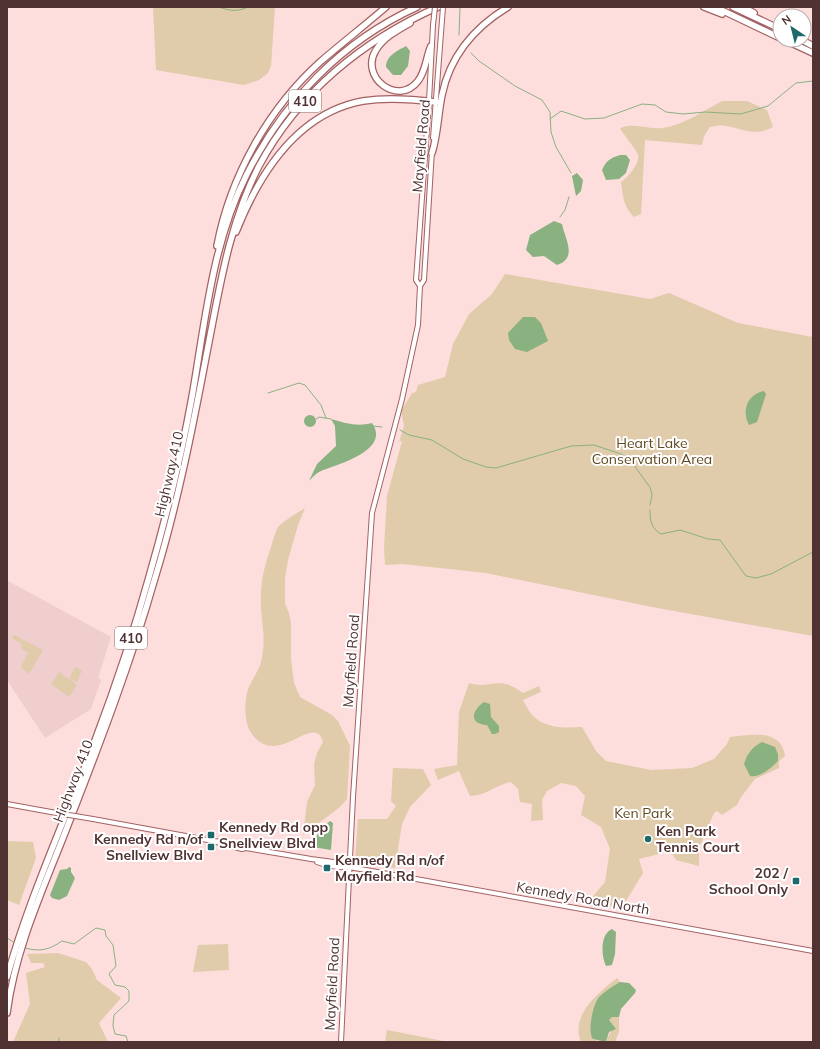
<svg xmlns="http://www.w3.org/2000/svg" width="820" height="1049" font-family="Mulish,sans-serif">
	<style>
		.built { fill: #efcecd }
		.green { fill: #e0cbaa }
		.water { fill: #8ab180 }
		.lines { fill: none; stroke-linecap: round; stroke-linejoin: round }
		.stream { stroke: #8ab180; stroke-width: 1 }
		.secondary-casing { stroke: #a46263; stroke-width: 6 }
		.motorway-casing { stroke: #a46263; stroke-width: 8 }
		.secondary { stroke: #fff; stroke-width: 4 }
		.motorway { stroke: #fff; stroke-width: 5.5 }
		.secondary-bridge-casing { stroke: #a46263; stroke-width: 6; stroke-linecap: butt }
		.secondary-bridge { stroke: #fff; stroke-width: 4 }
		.poi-dot { fill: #1d6a6d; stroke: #fff; stroke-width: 1.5 }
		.labels { text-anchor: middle; stroke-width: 4; stroke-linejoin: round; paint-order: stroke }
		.shield { fill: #fff; stroke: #847070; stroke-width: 1 }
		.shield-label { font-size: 13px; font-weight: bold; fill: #503232 }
		.street-label { font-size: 14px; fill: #503232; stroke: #fff }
		.park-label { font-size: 14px; fill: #61491f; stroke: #fff }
		.poi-label { font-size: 14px; font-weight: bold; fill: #503232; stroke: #fff; text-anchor: start }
	</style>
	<rect width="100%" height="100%" fill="#fddedd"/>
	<!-- built -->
	<path class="built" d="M8,581L111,637L98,678L101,680L91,709L45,738L7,680Z"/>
	<!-- green -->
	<path class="green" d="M153,7H275L271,66L268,73L259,80L244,85L156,70Z
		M722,101H747L767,110L773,127C754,137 745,129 726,126C721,125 715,126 710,127L704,136L702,145L645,140L641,214L634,217C623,206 623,196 621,182C627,178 640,164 638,155C636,148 624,136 620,128C637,122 648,130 663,128C686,124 701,112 722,101Z
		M505,274L650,299L669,293L738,323L813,337V636L652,607L486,573L403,564L385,565L384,548L387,496L402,441L399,442L404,426L401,411L412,393L416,392L418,385L445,377L453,344L469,314L492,294Z
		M305,508L298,525L288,560L285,578V604L289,613L291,624V659L294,683L300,697L332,715L338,721L350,746L347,799L340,807L303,835L307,802L315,785L314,764L317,753L323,742C314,710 276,773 250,731C244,721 244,698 249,687C256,672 261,669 263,651C265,637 262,623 261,609C260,583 263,571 271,547C273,541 275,532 278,527C283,521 299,512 305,508Z
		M14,635L43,650L29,674L21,667L28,653L21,648L22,644L12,638Z
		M75,667L82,670L77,682L69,679L77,685L69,697L51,684L59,672L69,679Z
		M469,683C492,690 498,674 523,693L539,686L541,692L523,700C526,705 529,712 533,716C546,729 566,728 582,727L596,751L606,761L651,770L692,768L714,759L727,744L730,737C752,735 781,728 785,756L779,761V768L755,779L741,797L737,805L722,815L717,811L714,813L699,848V866L676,860L673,855L667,852L639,859L643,873L621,909L589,901L605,882L610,849L601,827L581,815L585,796L576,786L561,783L547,791L542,800L543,820L531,821L532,804L520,802L518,789L511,782C494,785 489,795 470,796L459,771L438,780L434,769L457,765L459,712Z
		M393,768L423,769L431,785L410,807L402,824L395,868L358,861L355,859L358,819H387L396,806L391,801Z
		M7,841L33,842L36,858L19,905L7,900Z
		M228,944L229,970L193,972L198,945Z
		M58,953L86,962L92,969L97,980L121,998L99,1023L108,1042H13L30,1004L26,973L45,967L43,963H31L27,954Z
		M617,978L620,982L597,1000L593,1039L600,1042H581C570,1015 598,993 617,978Z
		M612,1017H619V1032L615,1042H606L611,1031L609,1020Z
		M387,1030L448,1042H385Z"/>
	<!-- water -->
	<path class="water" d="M406,46L410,51L408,66L401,75H393L386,67C386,56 397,51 406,46Z
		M620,155H626L630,160L626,173L619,179L606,180L602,170C606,161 610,158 620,155Z
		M577,173L583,180L581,191L576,196L572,176Z
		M554,221L562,224C565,239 578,258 557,265L544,256L533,257L526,250L530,235Z
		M523,317H535L541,323L548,341L527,352L515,349L509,340L508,333Z
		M764,391L766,394L757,422L749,425C741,410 748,394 764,391Z
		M304 421a6 6 0 1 1 12 0a6 6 0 1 1-12 0Z
		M331,419C345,423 357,427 372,423C391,450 339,464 321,471C316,473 312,478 309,481L317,464L336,446L335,426Z
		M484,702L490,704L491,717L499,726V732L495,734H492L487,725C469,724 471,711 484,702Z
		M762,742L775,747L778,754V761C771,768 760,778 750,776L744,764C747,754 752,747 762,742Z
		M330,821L333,823L331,850L307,846L310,841L317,836L318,832Z
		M69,867L71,868V872L75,878L67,896L59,900L52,898L50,895L60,870L67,869Z
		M612,929L616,932L615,954L612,965L606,966C601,956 600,934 612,929Z
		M620,982L629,983L636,990L635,993L621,1009L619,1017H612L609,1020L616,1029L609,1032L606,1042L593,1039C587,1032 593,1004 599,997C605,991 613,986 620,982Z"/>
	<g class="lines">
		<!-- stream -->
		<path class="stream" d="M219,7C229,11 238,12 248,7
			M459,35L460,8
			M471,53L479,61L515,86L542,100L550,112L551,132L556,147L571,173
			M550,119L561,111L585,119L604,118L642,104L655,105L666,112L683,114L705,112L741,114L768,106L796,83L813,81
			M560,217L565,210L569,197
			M268,393L299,383L305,385L321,405L326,418
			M316,419L319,417L331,419
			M373,426L382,427
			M400,430L409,435L432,440L463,459L486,467L496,468L571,446L594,445L621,454L631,461L649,486
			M650,505L652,495L650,487
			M650,510C650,521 651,528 661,534L680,530L708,539L720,540L746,576L756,578L771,574L813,552
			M7,938L15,943
			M25,948C40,952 49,950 62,941L74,944L96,928L105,930L106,936L113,945L116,966L109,974L115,985L125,987L129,991V1001L114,1015L113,1026L115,1034L126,1036L128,1042
			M59,1038V1042"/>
		<!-- secondary casing -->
		<g class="secondary-casing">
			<path id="secondary" d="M433,138L443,7
				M420,286L416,280L429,101L433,25
				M7,804L51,812
				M93,819L213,841L242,849L246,848L311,859L341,863L349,867L394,875L813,951
				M214,841L243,845L246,848
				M317,862C328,866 337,868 349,867
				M341,1042L353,797L372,513L402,399L418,325L420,286L424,280L432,151"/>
		</g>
		<!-- motorway casing -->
		<g class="motorway-casing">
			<path id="motorway" d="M704,7L722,14
				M715,7L780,38
				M733,7L780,29
				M743,7L754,13
				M410,23C398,30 384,37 376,50C359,77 398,107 418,81C426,71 426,57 431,46
				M785,40L813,53
				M802,40L813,46
				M432,153C438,134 438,114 442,95C450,56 475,27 508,7
				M236,232C259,174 297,113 363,101C387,97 412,99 436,102
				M217,246C230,177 268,109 320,62C342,43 364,26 386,7
				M7,977C30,895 66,818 96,738C116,685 134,631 149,577C166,518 181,458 192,397C205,323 212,244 246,176C283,102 342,41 417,7
				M7,1013C15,948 45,885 68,825C100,743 131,662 155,578C177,506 192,431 206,357C219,292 228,226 259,166C298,93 363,40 438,7"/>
		</g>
		<!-- secondary -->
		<use href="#secondary" class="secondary"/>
		<!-- motorway -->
		<use href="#motorway" class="motorway"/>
		<!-- secondary-bridge casing -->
		<g class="secondary-bridge-casing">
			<path id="secondary-bridge" d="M433,25L435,7
				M51,812L93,819"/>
		</g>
		<!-- secondary-bridge -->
		<use href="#secondary-bridge" class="secondary-bridge"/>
	</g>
	<!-- markers -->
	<g class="poi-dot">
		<rect x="207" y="831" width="8" height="8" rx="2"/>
		<circle cx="648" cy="839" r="4"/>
		<rect x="207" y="843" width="8" height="8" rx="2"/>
		<rect x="323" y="864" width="8" height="8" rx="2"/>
		<rect x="792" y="877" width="8" height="8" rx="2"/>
	</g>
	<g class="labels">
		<!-- shield labels -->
		<g class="shield">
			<rect x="289" y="90" width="32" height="22" rx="3"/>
			<rect x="115" y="627" width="32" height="22" rx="3"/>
		</g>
		<g class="shield-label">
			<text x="305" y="106">410</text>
			<text x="131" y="643">410</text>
		</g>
		<!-- street labels -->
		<g class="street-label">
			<text transform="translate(421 146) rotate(-85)" y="5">Mayfield Road</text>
			<text transform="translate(169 474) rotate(-77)" y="5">Highway 410</text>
			<text transform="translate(351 661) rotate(-86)" y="5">Mayfield Road</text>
			<text transform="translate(73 781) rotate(-69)" y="5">Highway 410</text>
			<text transform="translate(583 898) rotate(10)" y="5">Kennedy Road North</text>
			<text transform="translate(332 984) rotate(-87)" y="5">Mayfield Road</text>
		</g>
		<!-- park labels -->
		<g class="park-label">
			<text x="652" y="448">Heart Lake<tspan x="652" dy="16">Conservation Area</tspan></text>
			<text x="643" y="818">Ken Park</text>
		</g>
		<!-- poi labels -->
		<g class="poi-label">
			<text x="219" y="832">Kennedy Rd opp<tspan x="219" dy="16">Snellview Blvd</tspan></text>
			<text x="656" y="836">Ken Park<tspan x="656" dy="16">Tennis Court</tspan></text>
			<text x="203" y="844" text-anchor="end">Kennedy Rd n/of<tspan x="203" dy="16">Snellview Blvd</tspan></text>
			<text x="335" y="865">Kennedy Rd n/of<tspan x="335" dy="16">Mayfield Rd</tspan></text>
			<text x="788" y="878" text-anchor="end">202 /<tspan x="788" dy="16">School Only</tspan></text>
		</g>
	</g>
	<!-- border -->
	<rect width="820" height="1049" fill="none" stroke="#503232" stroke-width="16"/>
	<!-- north arrow -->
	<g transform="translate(792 28) rotate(325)"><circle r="19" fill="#ffffff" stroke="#b9adad"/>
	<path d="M0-3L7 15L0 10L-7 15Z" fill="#1d6a6d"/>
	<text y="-6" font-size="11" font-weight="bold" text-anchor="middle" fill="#503232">N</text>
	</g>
</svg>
